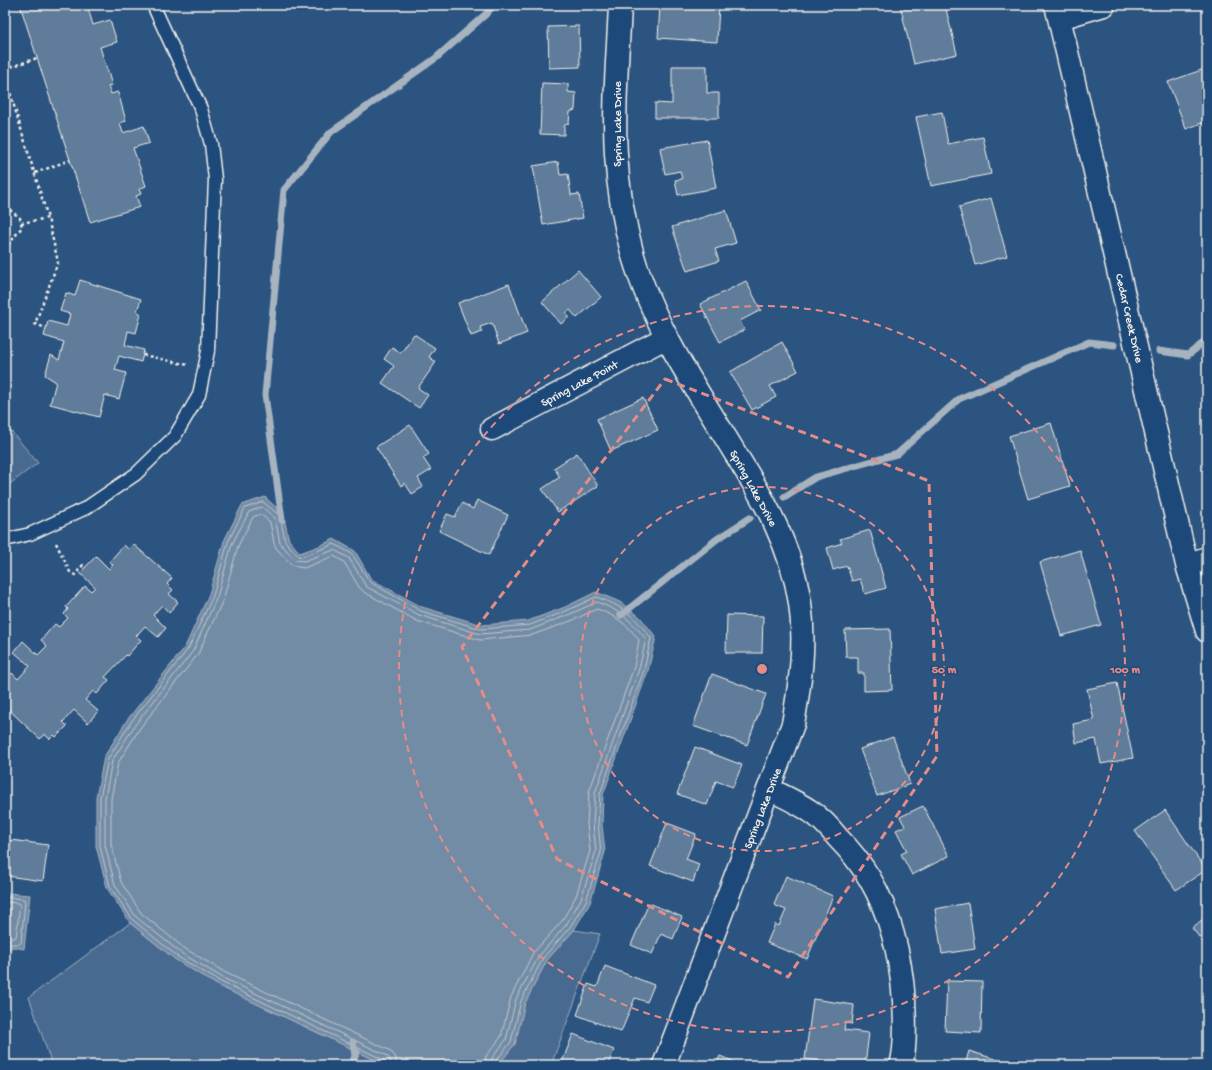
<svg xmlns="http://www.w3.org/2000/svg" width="1212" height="1070" font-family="'Gochi Hand',sans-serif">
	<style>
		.green { fill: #496b90; stroke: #9eaebc }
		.water { fill: #738ca6; stroke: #a7b4c0 }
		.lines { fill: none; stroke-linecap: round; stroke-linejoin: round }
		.shore { stroke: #c0c9ce; stroke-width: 1 }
		.stream { stroke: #a7b4c0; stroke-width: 7 }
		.building { fill: #5e7b9a; stroke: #f4f1e8 }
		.lane-casing { stroke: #f4f1e8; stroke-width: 15 }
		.street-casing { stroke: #f4f1e8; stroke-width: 25 }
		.path { stroke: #f4f1e8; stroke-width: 2.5; stroke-dasharray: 3 3; stroke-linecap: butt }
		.lane { stroke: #1f4a7a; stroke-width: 12 }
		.street { stroke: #1f4a7a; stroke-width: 22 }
		.marked { fill: none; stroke: #e58c88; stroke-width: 3; stroke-dasharray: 8 5; stroke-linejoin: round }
		.ring { fill: none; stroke: #e58c88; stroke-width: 2; stroke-dasharray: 7 5 }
		.labels { text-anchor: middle; stroke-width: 3; stroke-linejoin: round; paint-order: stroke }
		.street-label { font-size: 12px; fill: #f4f1e8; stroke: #1f4a7a }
		.centre { fill: #e58c88; stroke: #1f4a7a; stroke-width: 2 }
		.ring-label { font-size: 12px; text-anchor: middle; font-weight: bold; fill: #e58c88; stroke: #1f4a7a; stroke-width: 3; stroke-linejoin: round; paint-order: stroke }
	</style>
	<rect width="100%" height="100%" fill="#2c5481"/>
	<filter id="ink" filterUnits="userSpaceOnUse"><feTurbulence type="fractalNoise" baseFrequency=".025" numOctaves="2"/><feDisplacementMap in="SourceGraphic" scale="8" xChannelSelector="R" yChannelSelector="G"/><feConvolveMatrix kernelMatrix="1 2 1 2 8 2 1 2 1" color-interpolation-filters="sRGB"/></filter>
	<g filter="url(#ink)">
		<!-- green -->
		<path class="green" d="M5,424L38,463L7,486L5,485Z
			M130,923L176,960L219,986L386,1065H52L29,997Z
			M574,930L600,934L551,1065H498L515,1044L525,1003L547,960Z"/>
		<!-- water -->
		<path class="water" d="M265,497L283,514L289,540L300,553L319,546L334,539L355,551L371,579L422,607L482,625L528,621L565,607L596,592L620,602L640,617L656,637L648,671L603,795L602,825L605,852L590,903L574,930L547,960L525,1003L515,1044L498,1065H386L219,986L176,960L130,923L107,888L96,846V797L104,757L127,720L185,647L209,594L224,541L242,505Z
			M6,893L30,895L24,949L13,947L6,952H5Z"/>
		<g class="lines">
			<!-- shore -->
			<path class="shore" d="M5,897L24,899L25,901L21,943L19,944H12L5,948
				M5,902L18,903L20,905L16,937L5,942
				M386,1065L384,1060L221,982L178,957L133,920L110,887L100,846V798L108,759L131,722L188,649L213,596L228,542L245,508L263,502L280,516L285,541L298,556L302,557L334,544L352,554L370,582L421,611L481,629L530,625L566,611L596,597C623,606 634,616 651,638L644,670L600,794L598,824L601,852L586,901L570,927L543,958L521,1001L511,1042L496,1061V1065
				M391,1065L390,1059L386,1055L223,978L181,953L136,917L115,885L105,845V798L112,761L135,725L193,651L217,597L232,544L249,512L262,507L275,518L280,543L295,560L304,561L334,550L349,558L364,583L367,587L419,615L480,634L530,630L568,615L597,602C619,610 631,620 646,639L639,669L595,793L593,824L596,851L581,899L566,925L539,956L516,999L506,1040L492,1058L491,1065
				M397,1065L395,1056L389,1050L226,973L184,948L141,913L121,882L111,844V799L118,763L140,728L198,654L223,600L238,546L253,517L260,514L270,522L274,543L276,548L293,566L304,568L334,556L344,562L359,587L364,592L417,621L480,640L532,635L571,621L597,609C615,615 628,625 639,640L634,667L589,792L587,824L590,851L576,896L562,921L533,953L511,997L501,1037L486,1056L485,1065"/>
			<!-- stream -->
			<path class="stream" d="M1159,351L1188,355L1207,340
				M784,497L816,477L897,454L959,399L1089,342L1114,345
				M282,520L265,395L284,190L331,132L436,58L486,14L494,5
				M621,615L717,539L750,518
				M353,1042L355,1056
				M351,1065L357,1052"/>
		</g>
		<!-- building -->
		<path class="building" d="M20,5H87L93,25L110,20L117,42L100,47L112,85L108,86L111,94L118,92L126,121L120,123L123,133L144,126L149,143L133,148L146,186L139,189L141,194L136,196L140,207L90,222Z
			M660,5H719L717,42L658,38Z
			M900,5H945L957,54L914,64Z
			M579,26L580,67L549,68L548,27Z
			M672,66H707V93H719V118H655V103L672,104Z
			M1207,68V121L1186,129L1168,82Z
			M542,83L568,84V92L576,93L575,110L570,112L569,123L564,126V135L540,134Z
			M942,112L948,144L983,137L991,174L931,186L916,117Z
			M707,140L716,188L678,195L675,180L682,179L680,171L665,174L660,148Z
			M558,162L560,175L568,174L571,195L579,194L583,218L543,225L533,166Z
			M991,198L1007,256L975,265L959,207Z
			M726,210L736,243L715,249L719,261L687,271L672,227Z
			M578,270L601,297L577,318L570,310L566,313L569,317L561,324L542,302Z
			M80,280L141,299L137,311L141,314L136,333L128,331L125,345L144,350L141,362L119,356L115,370L126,373L119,399L105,395L99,417L50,404L56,382L45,375L51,355L59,360L64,342L44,336L48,321L67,326L70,314L60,311L66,293L75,296Z
			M746,281L761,310L740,321L744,330L720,342L700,304Z
			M509,284L527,333L499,344L492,323L480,327L482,332L471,336L458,303Z
			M414,334L435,348L429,357L436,362L418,388L428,395L419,408L382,383L394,366L384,359L392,347L401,353Z
			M782,342L798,371L770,386L776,397L752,410L730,372Z
			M643,398L658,430L611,451L597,419Z
			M1051,423L1070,486L1028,499L1009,436Z
			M410,425L429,454L423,458L431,470L418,478L423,487L412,494L405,483L401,486L376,447Z
			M577,453L598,486L558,512L542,489L560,477L554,468Z
			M477,500L508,515L489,555L439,531L447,514L455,517L462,503L473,509Z
			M870,530L886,588L865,594L860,579L852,581L847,566L833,570L827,548L842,543L840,539Z
			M133,544L172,578L167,584L173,590L169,594L178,602L169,613L162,605L153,615L166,628L158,637L145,626L136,636L141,640L127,656L126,655L105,677L109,680L97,694L93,691L85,700L98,711L88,723L74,710L63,722L67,726L56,737L54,735L50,739L44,734L40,739L5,706V681L12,673L18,679L30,666L14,652L23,641L38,655L47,646L41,640L55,624L59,627L68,618L64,614L68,609L66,607L85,586L91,591L95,587L80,573L96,556L109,569L113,565L109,562L124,545L128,549Z
			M1080,550L1101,625L1061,636L1040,562Z
			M727,615L763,616L762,653H726Z
			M890,629L892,690L864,691V673H858V657H846L845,630Z
			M712,674L766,694L747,745L693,726Z
			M1117,683L1133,758L1101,764L1096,739L1076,743L1073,724L1094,720L1087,689Z
			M893,737L910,784L877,796L860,749Z
			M695,747L742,765L733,787L716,781L707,805L677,794Z
			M923,806L949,856L912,875L901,854L907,851L896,830L905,826L900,817Z
			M1165,810L1206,870L1176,890L1135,831Z
			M667,823L696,834L686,859L699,864L693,882L650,866Z
			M11,840L48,845L43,881L7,876Z
			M786,876L833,896L807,959L767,943L775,924L779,926L786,910L774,905Z
			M649,903L682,917L673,939L661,934L652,954L631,945Z
			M968,903L975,949L942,954L935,909Z
			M1207,916V947L1192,928Z
			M605,966L654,985L647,1002L635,998L621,1032L577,1015L588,984L597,987Z
			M947,981L982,982L981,1033L945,1031Z
			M813,999L854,1005L852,1024L845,1023L844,1030L869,1033L865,1065H847L805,1059Z
			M573,1034L614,1050L608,1065H561Z
			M969,1051L1014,1065H965Z
			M720,1056L742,1065H716Z"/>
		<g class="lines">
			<!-- lane casing -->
			<g class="lane-casing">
				<path id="lane" d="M5,540L30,534L86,508L136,474L175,436L199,395L208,351L215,179L211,144L201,109L153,5"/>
			</g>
			<!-- street casing -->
			<g class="street-casing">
				<path id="street" d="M620,5C618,54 613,105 616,154C618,188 624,223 633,256C654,327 697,390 735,453C764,499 792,548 800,603C806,644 800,684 793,724L664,1065
					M1056,5L1187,565L1207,631
					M1060,18L1104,5
					M492,429L667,337
					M1187,565L1207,558
					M769,789C783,796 797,802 810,811C821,818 830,828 838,838C850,850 861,864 870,879C891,915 901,960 904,1001C905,1018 906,1049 901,1065"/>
			</g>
			<!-- path -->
			<path class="path" d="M5,69L37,58
				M5,76L48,218
				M35,173L70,160
				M5,206L20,218L22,227L5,249
				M21,223L48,218L58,262L35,324L46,328
				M143,355L188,365
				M56,543L70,572L75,575L83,565L85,568"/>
			<!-- lane -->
			<use href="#lane" class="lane"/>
			<!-- street -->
			<use href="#street" class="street"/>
		</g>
	</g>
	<!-- marked area -->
	<path class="marked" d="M665,379L929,481L937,756L788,977L557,859L462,647Z"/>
	<!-- distance rings -->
	<g class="ring">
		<circle cx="762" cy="669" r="182"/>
		<circle cx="762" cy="669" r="363"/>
	</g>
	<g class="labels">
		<!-- street labels -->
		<g class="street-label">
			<text transform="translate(617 124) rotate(-90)" y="4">Spring Lake Drive</text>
			<text transform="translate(1130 318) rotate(77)" y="4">Cedar Creek Drive</text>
			<text transform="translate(579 383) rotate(-28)" y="4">Spring Lake Point</text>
			<text transform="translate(754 488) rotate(61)" y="4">Spring Lake Drive</text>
			<text transform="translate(762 808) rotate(-69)" y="4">Spring Lake Drive</text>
		</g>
	</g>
	<circle cx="762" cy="669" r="6" class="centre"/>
	<g class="ring-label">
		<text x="944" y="673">50 m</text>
		<text x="1125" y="673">100 m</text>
	</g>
	<!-- margin -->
	<rect width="1212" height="1070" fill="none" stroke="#1f4a7a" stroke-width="20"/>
	<rect x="10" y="10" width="1192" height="1050" fill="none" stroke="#f4f1e8" stroke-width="1.5" filter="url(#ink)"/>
</svg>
